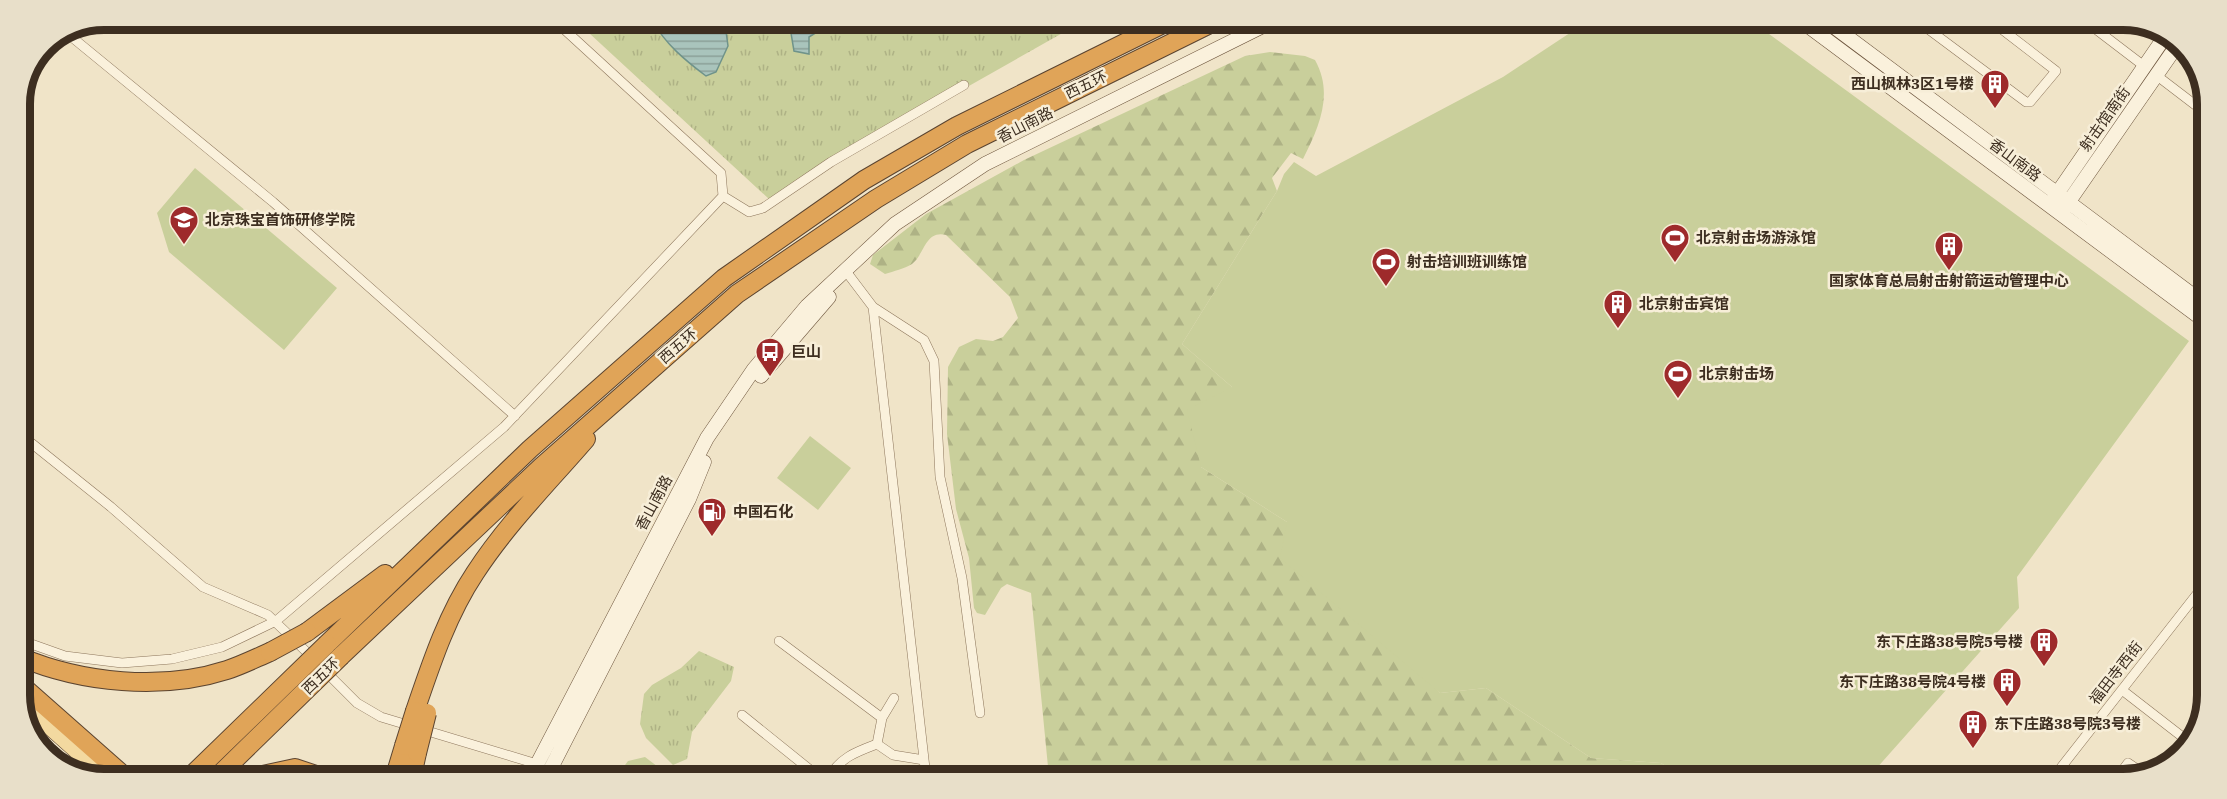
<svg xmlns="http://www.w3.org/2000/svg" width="2227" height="799" font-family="'IBM Plex Serif','Noto Sans SC',serif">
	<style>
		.grass { fill: url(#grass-tufts) }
		.forest { fill: url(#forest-firs) }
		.pitch { fill: #c9cf9b }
		.water { fill: url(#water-rules); stroke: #6f938a; stroke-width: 1.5 }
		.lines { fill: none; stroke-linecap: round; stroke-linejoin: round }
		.street-casing { stroke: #8d765c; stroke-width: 10 }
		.secondary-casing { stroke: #6f573f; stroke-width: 15 }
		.primary-casing { stroke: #5b4430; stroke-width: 16 }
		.highway-casing { stroke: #5b4430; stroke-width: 20 }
		.street { stroke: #faf1dc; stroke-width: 9 }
		.secondary { stroke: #faf1dc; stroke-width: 14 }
		.primary { stroke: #f3d9a0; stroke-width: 15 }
		.highway { stroke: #e0a458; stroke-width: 18 }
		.highway-bridge-casing { stroke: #5b4430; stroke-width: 20; stroke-linecap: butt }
		.highway-bridge { stroke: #e0a458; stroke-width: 18 }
		.labels { text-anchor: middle; stroke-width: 5; stroke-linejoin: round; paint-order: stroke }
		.poi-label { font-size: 15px; font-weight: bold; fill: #3d2e20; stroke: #f7eed8; text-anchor: start }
		.street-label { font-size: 15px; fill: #3d2e20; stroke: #f7eed8 }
		.rim { fill: none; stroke: #3d2e20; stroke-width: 8 }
	</style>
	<defs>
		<pattern id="grass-tufts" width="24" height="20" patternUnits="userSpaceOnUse" patternTransform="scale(1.5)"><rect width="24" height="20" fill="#c9cf9b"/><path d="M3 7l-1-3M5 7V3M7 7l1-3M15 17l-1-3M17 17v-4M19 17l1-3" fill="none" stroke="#aeb285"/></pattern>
		<pattern id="forest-firs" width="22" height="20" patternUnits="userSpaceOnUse" patternTransform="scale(1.5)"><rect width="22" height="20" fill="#c9cf9b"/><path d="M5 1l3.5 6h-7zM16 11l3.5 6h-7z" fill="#aeb285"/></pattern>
		<pattern id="water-rules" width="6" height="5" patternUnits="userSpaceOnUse" patternTransform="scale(1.5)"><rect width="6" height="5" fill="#a9c4bc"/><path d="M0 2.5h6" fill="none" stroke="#8ba098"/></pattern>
	</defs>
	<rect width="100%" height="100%" fill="#f0e4c8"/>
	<!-- grass -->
	<path class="grass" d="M576,21L1082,22L769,199Z
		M699,651L734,667L731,681L692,732L687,759L673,765L646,738L640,724L644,694L652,685L681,668Z
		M645,757L670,776H617L628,761Z"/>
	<!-- forest -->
	<path class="forest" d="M1270,52L1305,56L1315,60C1334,94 1319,127 1303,159L1291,153L1272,178L1277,191L1182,344L1232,387L1201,467L1287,522L1440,693L1486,688L1591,758L1661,763L1684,779L1049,777L1031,593L1007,584L1001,588L985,615L977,613L974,608L969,558L956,509L947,434L948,367L959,347L976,339L993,341L1003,337L1018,318L1010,297L946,235C925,230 925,254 912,264C904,269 894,271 885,274L870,264L873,255L926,214L1024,160L1245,56Z"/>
	<!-- pitch -->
	<path class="pitch" d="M1585,23H1754L2189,341L2017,577L2019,608L1867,779H1684L1661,763L1591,758L1486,688L1440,693L1280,558L1287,522L1201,467L1187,410L1232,387L1182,344L1277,191L1284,174L1294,162L1316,176L1503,77Z
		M195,168L337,288L284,350L169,252L157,213Z
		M810,436L851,468L818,510L777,478Z"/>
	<!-- water -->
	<path class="water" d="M653,21H730L726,31L728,46L716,72L706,76C686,61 664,43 653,21Z
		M789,21H820L822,29L809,37V54L794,51Z"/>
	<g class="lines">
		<!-- street casing -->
		<g class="street-casing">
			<path id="street" d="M1920,23L2026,102H2030L2056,71L1995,24
				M2089,24L2144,66
				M68,34L273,202L515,416
				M2156,75L2207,114
				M723,196L749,212L763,208L831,162L964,85
				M845,270L873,307L926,777
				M873,307L924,340L934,361L940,477L962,578L980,713
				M20,434L111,507L203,587L268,615L315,660
				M20,640L65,656L122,663L172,659L222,647L276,621L504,427L723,196L721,173L554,20
				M779,641L882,718
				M324,670L357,703L381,717L537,764
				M2122,690L2189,742
				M894,698L882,718L877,744L893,755L924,760
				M742,715L819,777
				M829,777C841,757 856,752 877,744
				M2052,779L2204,585
				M2116,779L2128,763L2143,773"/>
		</g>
		<!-- secondary casing -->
		<g class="secondary-casing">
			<path id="secondary" d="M1804,23L2206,322
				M1829,23L2206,305
				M2052,201L2166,35
				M2063,210L2178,44
				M761,376L829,297
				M531,776L707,438L754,369L807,306L895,224L985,164L1271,22
				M547,776L689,499L704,462"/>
		</g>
		<!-- primary casing -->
		<g class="primary-casing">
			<path id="primary" d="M20,701L103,775
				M33,736L74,773"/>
		</g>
		<!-- highway casing -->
		<g class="highway-casing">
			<path id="highway" d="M307,632L385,574
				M327,644L530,449L724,278L864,180L957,126L1167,22
				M341,656L541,467L737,294L876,199L967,144L1214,22
				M20,657C82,683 162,691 227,670C242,665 256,658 270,652
				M20,684L123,775
				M415,711C431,664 447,615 475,573C507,524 548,483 586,439
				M258,776L295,768L319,776
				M395,776L404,746
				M412,776L417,753"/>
		</g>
		<!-- street -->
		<use href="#street" class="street"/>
		<!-- secondary -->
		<use href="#secondary" class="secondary"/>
		<!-- primary -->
		<use href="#primary" class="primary"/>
		<!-- highway -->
		<use href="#highway" class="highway"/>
		<!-- highway-bridge casing -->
		<g class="highway-bridge-casing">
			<path id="highway-bridge" d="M270,652L307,632
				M404,746L415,711
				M417,753L427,713
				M192,775L327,644
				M219,775L341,656"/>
		</g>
		<!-- highway-bridge -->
		<use href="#highway-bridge" class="highway-bridge"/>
	</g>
	<!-- icons -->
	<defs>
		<g id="building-pin" transform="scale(1.5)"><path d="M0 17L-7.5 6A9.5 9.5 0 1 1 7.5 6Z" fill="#9e2a2b" stroke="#f7eed8"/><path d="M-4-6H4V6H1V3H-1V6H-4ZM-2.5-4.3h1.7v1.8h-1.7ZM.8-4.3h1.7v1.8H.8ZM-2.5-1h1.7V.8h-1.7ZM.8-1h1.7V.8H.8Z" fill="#fff"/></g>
		<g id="university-pin" transform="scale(1.5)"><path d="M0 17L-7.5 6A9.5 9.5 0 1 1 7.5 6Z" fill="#9e2a2b" stroke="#f7eed8"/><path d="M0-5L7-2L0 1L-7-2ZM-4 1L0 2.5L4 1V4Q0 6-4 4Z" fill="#fff"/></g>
		<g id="stadium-pin" transform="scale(1.5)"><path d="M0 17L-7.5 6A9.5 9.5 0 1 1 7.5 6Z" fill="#9e2a2b" stroke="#f7eed8"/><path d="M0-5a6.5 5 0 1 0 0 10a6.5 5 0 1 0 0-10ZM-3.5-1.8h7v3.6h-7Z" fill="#fff"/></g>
		<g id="bus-pin" transform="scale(1.5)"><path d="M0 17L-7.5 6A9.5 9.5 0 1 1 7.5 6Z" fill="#9e2a2b" stroke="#f7eed8"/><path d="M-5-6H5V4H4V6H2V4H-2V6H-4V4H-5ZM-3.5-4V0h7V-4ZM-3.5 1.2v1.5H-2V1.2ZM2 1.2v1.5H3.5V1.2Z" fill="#fff"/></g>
		<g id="fuel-pin" transform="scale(1.5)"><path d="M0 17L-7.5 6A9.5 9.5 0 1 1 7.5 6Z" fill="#9e2a2b" stroke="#f7eed8"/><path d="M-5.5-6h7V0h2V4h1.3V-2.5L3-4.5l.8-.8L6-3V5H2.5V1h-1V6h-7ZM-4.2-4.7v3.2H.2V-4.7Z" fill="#fff"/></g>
	</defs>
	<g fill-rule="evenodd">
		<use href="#building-pin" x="1995" y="84"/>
		<use href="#university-pin" x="184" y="220"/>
		<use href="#stadium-pin" x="1675" y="238"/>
		<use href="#building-pin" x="1949" y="246"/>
		<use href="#stadium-pin" x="1386" y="262"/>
		<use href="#building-pin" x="1618" y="304"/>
		<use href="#bus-pin" x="770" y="352"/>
		<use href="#stadium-pin" x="1678" y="374"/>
		<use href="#fuel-pin" x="712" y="512"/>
		<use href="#building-pin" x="2044" y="642"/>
		<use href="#building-pin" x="2007" y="682"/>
		<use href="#building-pin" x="1973" y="724"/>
	</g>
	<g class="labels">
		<!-- poi labels -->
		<g class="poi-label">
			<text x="1974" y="89" text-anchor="end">西山枫林3区1号楼</text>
			<text x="205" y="225">北京珠宝首饰研修学院</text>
			<text x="1696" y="243">北京射击场游泳馆</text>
			<text x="1407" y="267">射击培训班训练馆</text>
			<text x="1949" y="286" text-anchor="middle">国家体育总局射击射箭运动管理中心</text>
			<text x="1639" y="309">北京射击宾馆</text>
			<text x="791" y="357">巨山</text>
			<text x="1699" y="379">北京射击场</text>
			<text x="733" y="517">中国石化</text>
			<text x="2023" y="647" text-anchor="end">东下庄路38号院5号楼</text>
			<text x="1986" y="687" text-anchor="end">东下庄路38号院4号楼</text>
			<text x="1994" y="729">东下庄路38号院3号楼</text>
		</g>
		<!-- street labels -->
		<g class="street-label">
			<text transform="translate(1086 85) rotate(-26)" y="5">西五环</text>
			<text transform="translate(2105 119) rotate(-55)" y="5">射击馆南街</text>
			<text transform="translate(1025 125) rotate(-27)" y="5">香山南路</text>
			<text transform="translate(2015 160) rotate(37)" y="5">香山南路</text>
			<text transform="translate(678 346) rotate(-41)" y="5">西五环</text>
			<text transform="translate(654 503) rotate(-62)" y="5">香山南路</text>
			<text transform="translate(2116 673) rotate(-52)" y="5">福田寺西街</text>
			<text transform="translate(321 676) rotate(-44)" y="5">西五环</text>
		</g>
	</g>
	<!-- crop -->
	<path d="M0 0H2227V799H0ZM104 30H2123A74 74 0 0 1 2197 104V695A74 74 0 0 1 2123 769H104A74 74 0 0 1 30 695V104A74 74 0 0 1 104 30Z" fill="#e8dfc9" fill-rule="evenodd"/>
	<path class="rim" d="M104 30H2123A74 74 0 0 1 2197 104V695A74 74 0 0 1 2123 769H104A74 74 0 0 1 30 695V104A74 74 0 0 1 104 30Z"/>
</svg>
